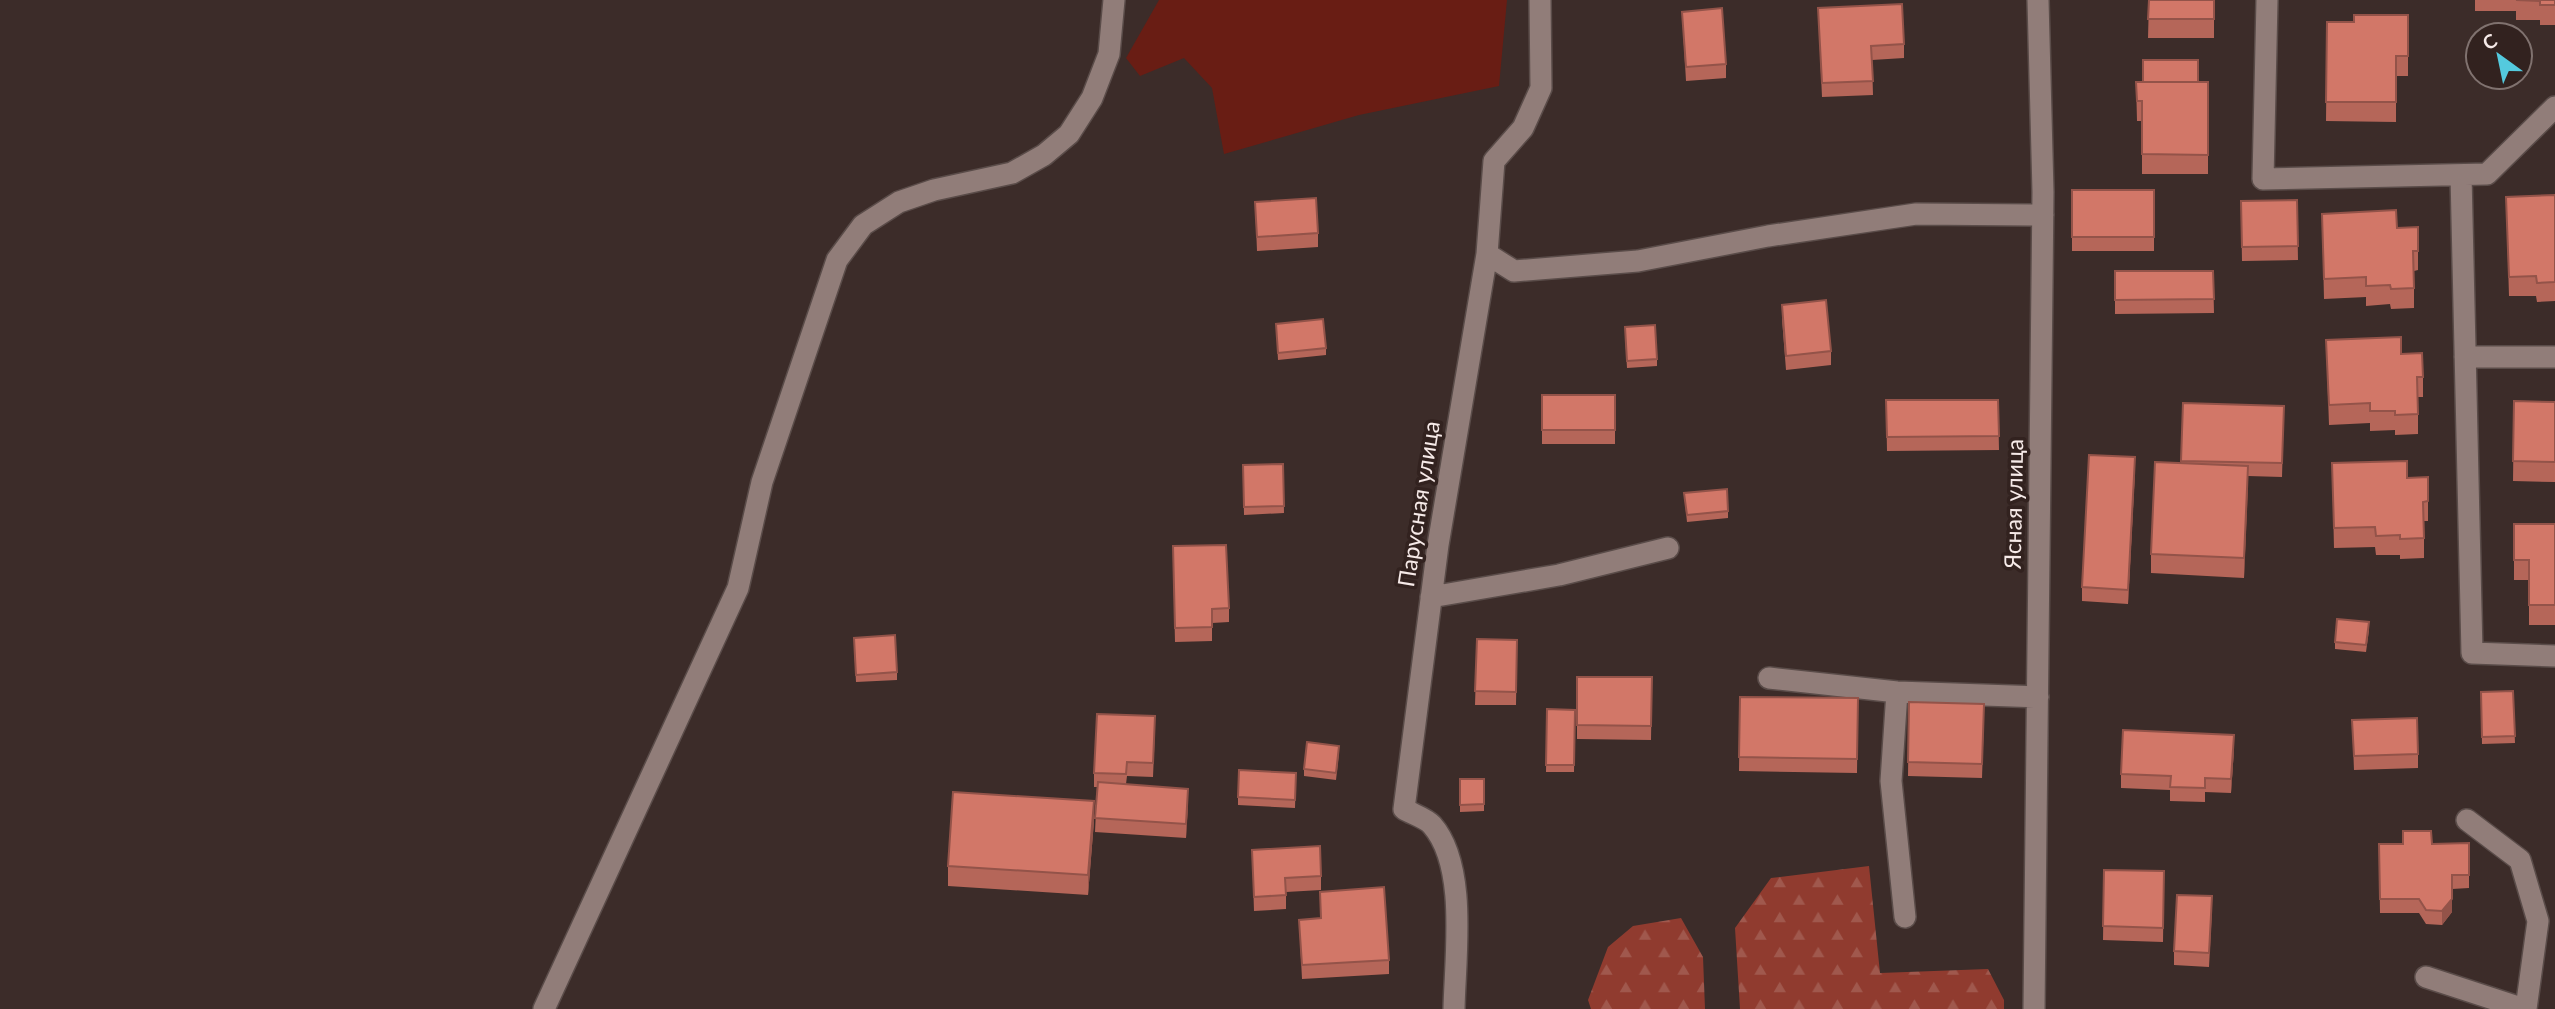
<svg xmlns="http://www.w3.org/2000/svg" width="2555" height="1009" font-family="Lato,sans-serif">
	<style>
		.grass { fill: #691d14 }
		.forest { fill: url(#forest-firs) }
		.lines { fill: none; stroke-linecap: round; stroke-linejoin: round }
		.minor-casing { stroke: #5a4c49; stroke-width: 24 }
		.minor { stroke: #917d79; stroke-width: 21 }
		.wall { fill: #b56659 }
		.shaded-wall { fill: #935349 }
		.building { fill: #d27768; stroke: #935349; stroke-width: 2 }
		.labels { text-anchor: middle; stroke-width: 7; stroke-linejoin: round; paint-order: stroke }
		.street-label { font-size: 23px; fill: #f6eae8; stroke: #32221f }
	</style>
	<defs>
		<pattern id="forest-firs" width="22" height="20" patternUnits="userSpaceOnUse" patternTransform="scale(1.75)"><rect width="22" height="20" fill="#903b2f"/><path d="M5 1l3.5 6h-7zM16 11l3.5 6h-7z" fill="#a0584d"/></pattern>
	</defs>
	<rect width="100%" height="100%" fill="#3c2c29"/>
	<!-- grass -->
	<path class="grass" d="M1159,0H1507L1499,86L1359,115L1224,154L1212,88L1184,58L1140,76L1126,58Z"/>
	<!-- forest -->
	<path class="forest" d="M1869,866L1880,973L1988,969L2004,1000V1009H1740L1735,928L1771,878Z
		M1681,918L1703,957L1705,1009H1591L1588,1000L1608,947L1633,926Z"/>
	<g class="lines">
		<!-- minor casing -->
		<g class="minor-casing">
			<path id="minor" d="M2267,0L2263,179L2487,174L2555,107
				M2461,175L2472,653L2555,656
				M1487,254L1514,271L1638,261L1768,236L1916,214L2043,215
				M2465,357H2555
				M1431,597L1559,575L1668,548
				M1769,678L1897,692L2038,697
				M1897,692L1891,781L1905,917
				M2467,820L2520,860L2538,921L2526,1009
				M2426,977L2524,1009
				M544,1009L738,588L762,482L837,260L863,225L899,202L934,190L1012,173L1044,155L1069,134L1092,98L1109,54L1114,0
				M1454,1009C1455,957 1468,866 1432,825C1426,818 1412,814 1404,809L1438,545L1487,254L1494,161L1523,128L1541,88L1540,0
				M2034,1009L2043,192L2038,0"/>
		</g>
		<!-- minor -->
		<use href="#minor" class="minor"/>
	</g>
	<!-- wall -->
	<path class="wall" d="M2149,0H2214V38H2148Z
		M2475,0H2555V25H2540V20H2516V11H2475Z
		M1818,8L1904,44V58L1872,60L1873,95L1822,97Z
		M1682,12L1726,64V78L1686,81Z
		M2408,15V76H2396V122L2326,121L2327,22H2354Z
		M2136,82H2208V174H2142V121H2137Z
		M2072,190H2154V251H2072Z
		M2555,195V301L2537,302L2536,296H2509L2506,197Z
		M2297,200L2298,260L2242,261L2241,201Z
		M1255,202L1318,233V247L1257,251Z
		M2322,214L2397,228L2418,251V270L2414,271V308L2391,309L2390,304L2366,306V297L2324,299Z
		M2115,271H2213L2214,313L2115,314Z
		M1782,305L1831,351V365L1786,370L1782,319Z
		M1276,324L1326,348V355L1278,360Z
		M1625,334L1657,359V366L1627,368Z
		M2326,340L2401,354L2423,377V397H2418V434L2395,435V430L2370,431V423L2329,425Z
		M1542,395H1615V444H1542Z
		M1886,400H1998L1999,450L1887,451Z
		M2514,401L2555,402V482L2513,481Z
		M2183,403L2284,406L2282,477L2248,476L2244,578L2151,573V554L2181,463Z
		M2332,463L2407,478L2428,501V521H2424V558L2400,559V555H2376L2375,547L2334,548Z
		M1283,464L1284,513L1244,515L1243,465Z
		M2135,471L2128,604L2082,601V587Z
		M1684,493L1728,511V518L1687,522Z
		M2514,524H2555V625H2529V580H2514Z
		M1173,560L1229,608V622L1212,623V641L1175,642Z
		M2369,630L2366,652L2335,649V642Z
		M1477,639L1517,640L1516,705H1475Z
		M854,645L897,672V680L856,682Z
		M1577,677H1652L1651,740L1577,739Z
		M2513,691L2515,743L2482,744L2481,692Z
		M1740,697L1858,698L1857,773L1739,771Z
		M1909,702L1984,718L1982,778L1908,776Z
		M1547,709L1575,710L1574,772H1546Z
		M2352,720L2418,754V768L2354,770Z
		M1155,730L1153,777L1127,776L1126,784L1188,803L1186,838L1095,832L1097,787H1094V773Z
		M2234,749L2231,793L2205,792V802L2170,801V790L2121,788V774Z
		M1339,753L1336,780L1304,776V769Z
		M1296,773L1295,808L1238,805V797Z
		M1460,779H1484V811L1460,812Z
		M1094,821L1088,895L948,886V866Z
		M2469,843V888L2452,889V912L2442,925L2426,924L2419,913H2380L2379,844Z
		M1252,850L1321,876V890L1286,892V909L1254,911Z
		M2104,870L2164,871L2163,942L2103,940Z
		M1320,892L1389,960V974L1302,979L1299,920L1320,918Z
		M2212,910L2209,967L2174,965V951Z"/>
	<!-- shaded-wall -->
	<path class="shaded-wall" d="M2135,457V471L2128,604V590Z
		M2248,466V486L2244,578V558Z
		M2234,735V749L2231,793V779Z
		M1188,789V803L1186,838V824Z
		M1094,801V821L1088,895V875Z
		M2452,899V912L2442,925V911Z"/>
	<!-- building -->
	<path class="building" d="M2149,0H2214V19H2148Z
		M2516,0H2555V5H2540V1Z
		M1902,4L1904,44L1871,46L1873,81L1822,83L1818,8Z
		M1722,8L1726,64L1686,67L1682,12Z
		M2354,15H2408V56H2396V102H2326L2327,22H2354Z
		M2143,60H2198V82H2143Z
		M2136,82H2208V155L2142,154V101H2137Z
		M2072,190H2154V237H2072Z
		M2555,195V282L2537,283L2536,276L2509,277L2506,197Z
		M1316,198L1318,233L1257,237L1255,202Z
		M2297,200L2298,246L2242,247L2241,201Z
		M2396,210L2397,228L2418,227V251H2413L2414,288L2391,289L2390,285L2366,286V277L2324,279L2322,214Z
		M2115,271H2213L2214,299L2115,300Z
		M1826,300L1831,351L1786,356L1782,305Z
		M1323,319L1326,348L1278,353L1276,324Z
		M1655,325L1657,359L1627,361L1625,327Z
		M2401,337V354L2422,353L2423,377H2417L2418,414L2395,415V411H2370V403L2329,405L2326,340Z
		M1542,395H1615V430H1542Z
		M1886,400H1998L1999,436L1887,437Z
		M2514,401L2555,402V462L2513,461Z
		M2183,403L2284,406L2282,463L2181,461Z
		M2089,455L2135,457L2128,590L2082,587Z
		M2407,461V478L2428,477V501L2423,502L2424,538L2400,539V535L2376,536L2375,527L2334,528L2332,463Z
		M2155,462L2248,466L2244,558L2151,554Z
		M1283,464L1284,506L1244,507L1243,465Z
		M1727,489L1728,511L1687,515L1684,493Z
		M2514,524H2555V605H2529V560H2514Z
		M1226,545L1229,608L1212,609V627L1175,628L1173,546Z
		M2337,619L2369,622L2366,645L2335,642Z
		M895,635L897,672L856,675L854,638Z
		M1477,639L1517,640L1516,692L1475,691Z
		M1577,677H1652L1651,726L1577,725Z
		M2513,691L2515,736L2482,737L2481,692Z
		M1740,697L1858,698L1857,759L1739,757Z
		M1909,702L1984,704L1982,764L1908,762Z
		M1547,709L1575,710L1574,765H1546Z
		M1097,714L1155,716L1153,763L1127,762L1126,774L1094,773Z
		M2417,718L2418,754L2354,756L2352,720Z
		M2123,730L2234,735L2231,779L2205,778V788L2170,787L2171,776L2121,774Z
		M1307,742L1339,746L1336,773L1304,769Z
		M1239,770L1296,773L1295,800L1238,797Z
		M1460,779H1484V804L1460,805Z
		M1098,782L1188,789L1186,824L1095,818Z
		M953,792L1094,801L1088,875L948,866Z
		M2403,831H2431L2432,844L2469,843V875H2452V899L2442,911L2426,910L2419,899H2380L2379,844H2403Z
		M1320,846L1321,876L1285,878L1286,895L1254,897L1252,850Z
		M2104,870L2164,871L2163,928L2103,926Z
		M1384,887L1389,960L1302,965L1299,920L1321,918L1320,892Z
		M2177,895L2212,896L2209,953L2174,951Z"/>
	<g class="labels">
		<!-- street labels -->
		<g class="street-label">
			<text transform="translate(1419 504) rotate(-81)" y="8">Парусная улица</text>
			<text transform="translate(2014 504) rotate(-89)" y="8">Ясная улица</text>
		</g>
	</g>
	<!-- north arrow -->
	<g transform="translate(2499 56) rotate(327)"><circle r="33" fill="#32221f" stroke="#80726f" stroke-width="2"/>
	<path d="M0-5L12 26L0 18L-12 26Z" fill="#54cade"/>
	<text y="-10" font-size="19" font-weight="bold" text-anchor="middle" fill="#f6eae8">С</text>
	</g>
</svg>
